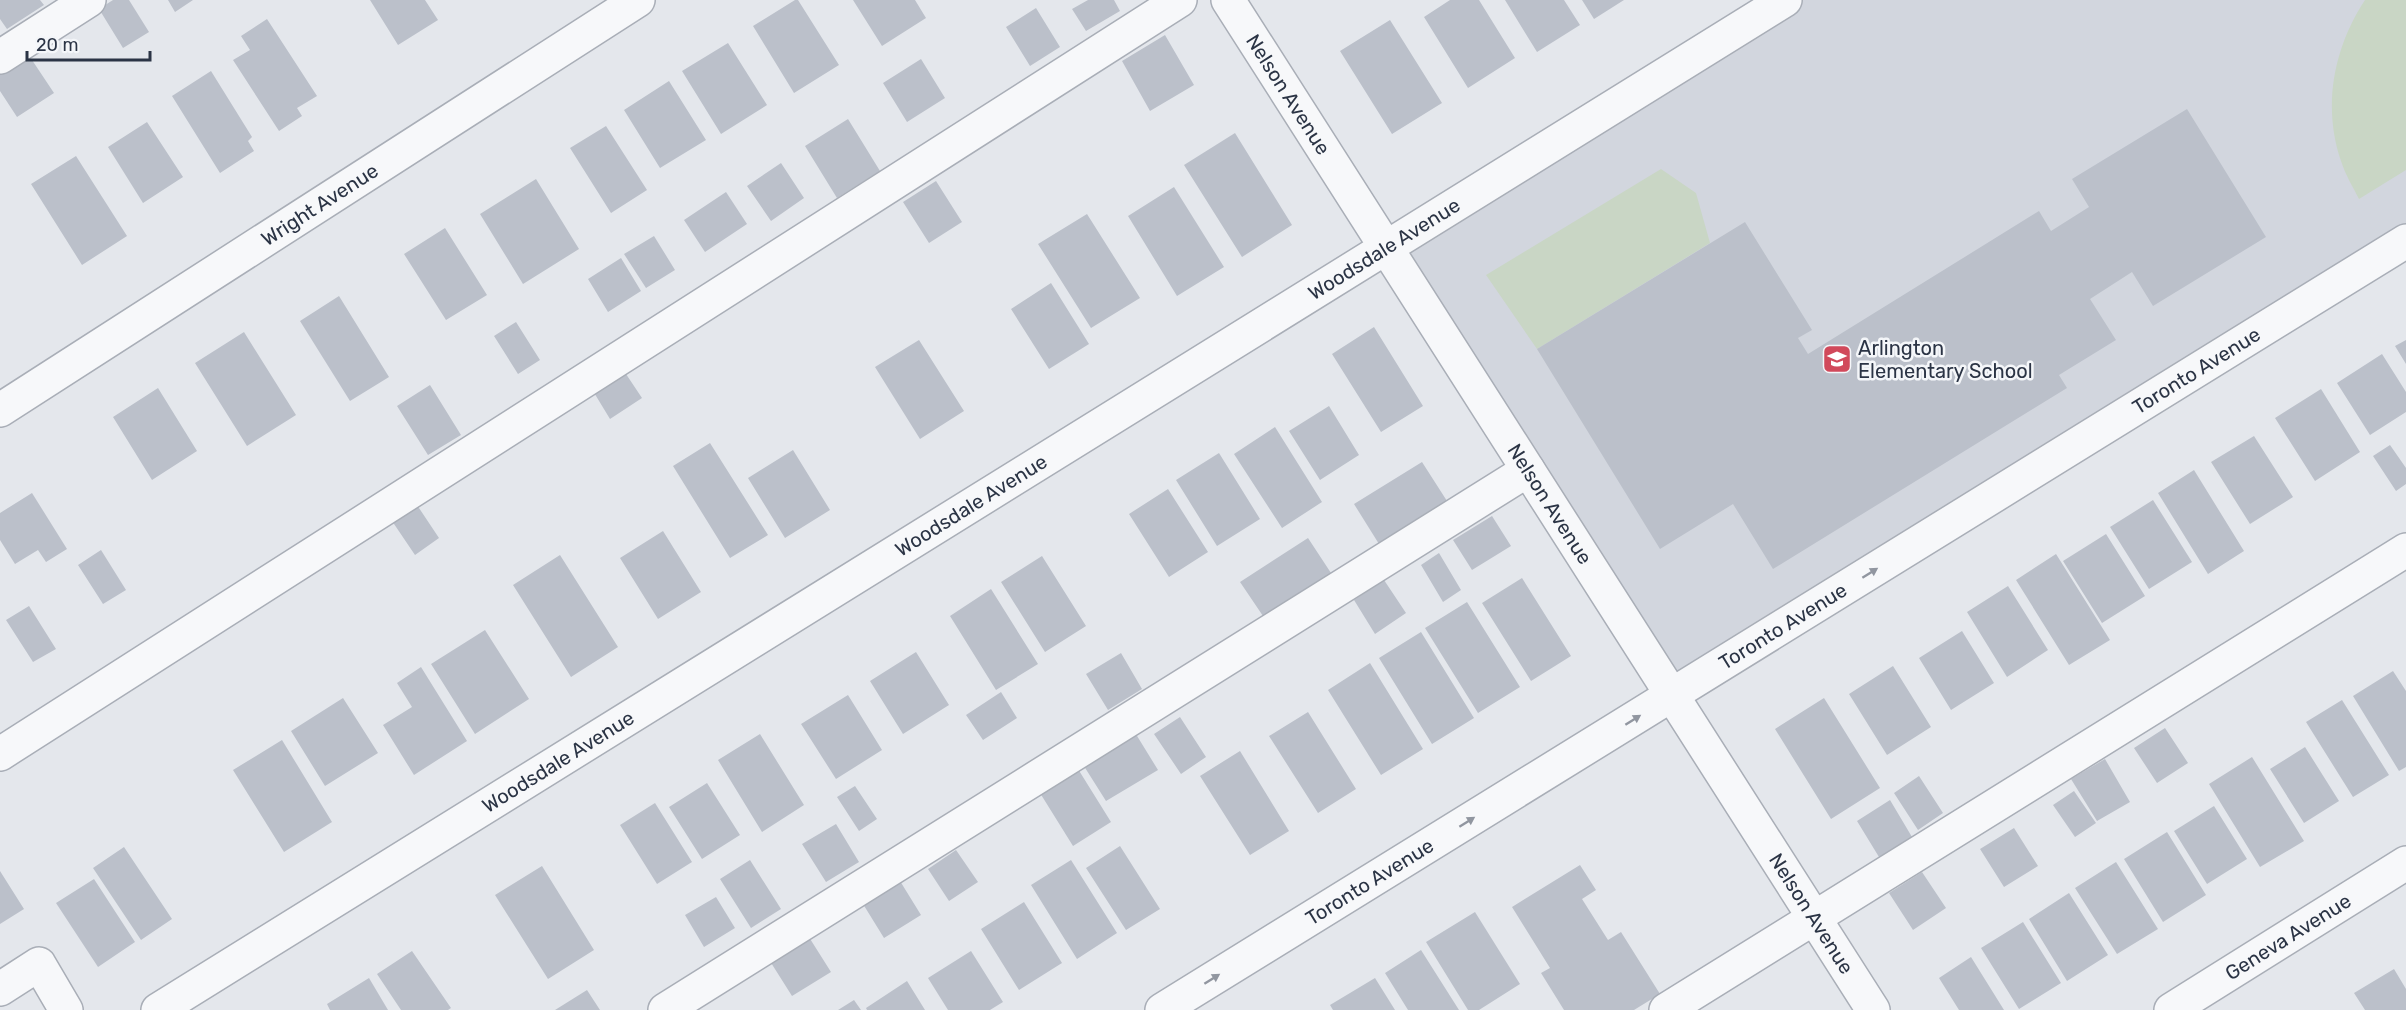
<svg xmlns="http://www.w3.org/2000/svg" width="2406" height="1010" font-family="Rubik,sans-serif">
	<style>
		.built { fill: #d2d6de }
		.park { fill: #c9d6c5 }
		.building { fill: #bbc0ca }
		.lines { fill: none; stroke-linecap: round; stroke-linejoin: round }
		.minor-casing { stroke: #a9aeb7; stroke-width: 36 }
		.minor { stroke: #f7f8fa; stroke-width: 33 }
		.oneway { fill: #9196a0 }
		.labels { text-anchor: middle; stroke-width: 5; stroke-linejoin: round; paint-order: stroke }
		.street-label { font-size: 20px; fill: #2b3445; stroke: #f4f6f9 }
		.poi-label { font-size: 20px; fill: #2b3445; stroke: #f4f6f9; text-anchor: start }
	</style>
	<rect width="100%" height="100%" fill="#e4e7ec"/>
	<!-- built -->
	<path class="built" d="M1785,0H2406V241L1673,695L1386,248Z"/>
	<!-- park -->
	<path class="park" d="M2365,0H2406V170L2359,199C2353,187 2345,174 2341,161C2322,106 2334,47 2365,0Z
		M1661,169L1696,193L1710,243L1537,349L1486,275Z"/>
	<!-- building -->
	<path class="building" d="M0,0H40L44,5L7,29L0,19Z
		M113,0H129L149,32L123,48L99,9Z
		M168,0H193L175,12Z
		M370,0H425L438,20L398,45Z
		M795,0H798L839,65L794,93L753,26Z
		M853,0H915L926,18L882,46Z
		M1088,0H1114L1120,11L1086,31L1072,9Z
		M1450,0H1479L1515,58L1468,88L1424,17Z
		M1505,0H1564L1580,25L1537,52Z
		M1582,0H1624L1594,19Z
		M1036,8L1060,47L1030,66L1006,27Z
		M267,19L317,96L297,108L302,116L279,131L233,60L250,50L241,36Z
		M1390,20L1442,103L1392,134L1340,51Z
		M1165,35L1194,85L1150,111L1122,61Z
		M728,43L767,105L721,134L682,71Z
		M28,54L54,93L17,117L0,91V73Z
		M921,59L945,98L907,122L883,83Z
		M211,71L252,137L248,141L254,151L220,173L172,96Z
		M669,81L706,140L660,168L624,110Z
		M2187,109L2266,237L2153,306L2132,272L2090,299L2116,340L2059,375L2067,388L1773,569L1733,504L1660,549L1537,349L1745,222L1812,330L1798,338L1808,354L2039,211L2051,231L2089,207L2072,179Z
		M848,119L880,171L837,198L805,146Z
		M147,122L183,177L143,203L108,147Z
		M606,126L647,190L611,213L570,148Z
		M1235,133L1292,225L1242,257L1184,165Z
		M76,156L127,236L82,265L31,184Z
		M781,163L804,198L771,221L747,186Z
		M536,179L579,249L523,284L480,214Z
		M936,181L962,222L929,243L903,202Z
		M1174,187L1224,267L1177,296L1128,216Z
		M726,192L747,224L705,252L684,220Z
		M1087,214L1140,298L1091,328L1038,244Z
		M445,228L487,295L446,320L404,254Z
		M654,236L675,270L646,288L624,254Z
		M621,258L641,291L608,312L588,279Z
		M1051,283L1089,344L1049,369L1011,309Z
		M339,296L389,377L350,401L300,321Z
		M516,322L540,360L518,374L494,336Z
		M1374,327L1423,406L1381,432L1332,354Z
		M244,332L296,415L247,446L195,363Z
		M919,340L964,411L920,439L875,367Z
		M2406,340V364L2395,346Z
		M2382,354L2406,392V412L2370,435L2337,383Z
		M624,371L642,398L610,419L593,391Z
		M430,385L461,435L428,455L397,406Z
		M158,388L197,451L152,480L113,417Z
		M2321,389L2360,452L2315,481L2275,418Z
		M1329,406L1359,455L1320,480L1289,431Z
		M1275,427L1322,502L1282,528L1234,454Z
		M2254,436L2293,497L2250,524L2211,462Z
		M710,443L768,535L730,558L673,466Z
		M2390,445L2406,468V484L2396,491L2373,456Z
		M793,450L830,510L785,538L748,478Z
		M1219,453L1260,519L1217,546L1176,480Z
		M1422,462L1447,501L1379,544L1354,504Z
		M2194,470L2244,551L2208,574L2158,493Z
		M1168,489L1208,552L1169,577L1129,514Z
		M32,493L67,549L46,562L38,550L15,564L0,540V513Z
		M2153,500L2192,562L2149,589L2110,527Z
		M417,505L439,538L415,555L392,521Z
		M1492,516L1511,546L1472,570L1453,540Z
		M663,531L701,592L658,619L620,558Z
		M2106,534L2145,596L2102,623L2063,561Z
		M1308,538L1331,573L1263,616L1240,582Z
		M101,550L126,590L103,604L78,565Z
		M1439,553L1461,590L1443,602L1421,565Z
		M2056,554L2110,640L2069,665L2016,580Z
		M560,555L618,647L571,677L513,585Z
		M1042,556L1086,626L1045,652L1001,582Z
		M1522,578L1571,656L1531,681L1482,603Z
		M1384,580L1406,613L1375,634L1354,600Z
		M2008,586L2048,650L2007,677L1967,612Z
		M991,589L1038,664L996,690L950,616Z
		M1467,602L1520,687L1478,713L1425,628Z
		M29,606L56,649L33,662L6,620Z
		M485,630L529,699L475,734L431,664Z
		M1962,631L1994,683L1951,710L1919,658Z
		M1421,632L1474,718L1432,744L1379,658Z
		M916,652L949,705L903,734L870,681Z
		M1121,653L1142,689L1108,710L1086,674Z
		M1370,663L1423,749L1381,775L1328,690Z
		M1893,666L1931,727L1887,755L1849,694Z
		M421,667L467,741L414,775L383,725L412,707L397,683Z
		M2393,671L2406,691V767L2399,771L2353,696Z
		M1001,692L1017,718L983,740L966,715Z
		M848,695L882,750L836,779L801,724Z
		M343,698L378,753L325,786L291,731Z
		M1824,698L1880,788L1831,819L1775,729Z
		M2342,700L2389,775L2353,797L2306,722Z
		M1308,712L1356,789L1318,813L1269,736Z
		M1180,717L1206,757L1181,774L1154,734Z
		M2165,728L2188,763L2157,783L2134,748Z
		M1134,731L1158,770L1106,801L1082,763Z
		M760,734L804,805L762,832L718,760Z
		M282,740L332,822L284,852L233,770Z
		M2305,747L2339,801L2304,823L2270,769Z
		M1240,751L1289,831L1250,855L1200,776Z
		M2252,757L2304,841L2260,867L2209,784Z
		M2105,759L2130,802L2097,821L2071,779Z
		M1078,769L1111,822L1073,846L1040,793Z
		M1919,776L1943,813L1918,830L1894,793Z
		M707,783L740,835L702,859L669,807Z
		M855,786L877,819L859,831L837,797Z
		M2074,791L2096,823L2075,837L2053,805Z
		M1890,800L1912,837L1879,857L1857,821Z
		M655,803L692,862L657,884L620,825Z
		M2214,806L2247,859L2207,884L2174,831Z
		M836,824L859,862L826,882L802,844Z
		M2014,828L2038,866L2004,887L1980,849Z
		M2167,832L2206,895L2163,922L2124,859Z
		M1120,846L1160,909L1126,930L1086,868Z
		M124,847L172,919L141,940L93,868Z
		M956,850L978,882L949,901L928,869Z
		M750,860L781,909L751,928L720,879Z
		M1071,860L1117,933L1077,959L1031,885Z
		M2116,862L2158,929L2117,954L2075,888Z
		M1580,865L1596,890L1582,899L1608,940L1621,932L1660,994L1634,1010H1564L1541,973L1550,968L1512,907Z
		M542,866L594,950L548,979L495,895Z
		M0,871L24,909L0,924Z
		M1922,872L1946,908L1913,930L1889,893Z
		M94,879L135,942L98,967L56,903Z
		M900,881L921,915L884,938L863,904Z
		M2069,893L2108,955L2067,981L2029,919Z
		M716,897L735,928L704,947L685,915Z
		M1024,902L1062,963L1019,990L981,929Z
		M1475,912L1520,984L1479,1010H1468L1426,942Z
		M2023,922L2061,983L2019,1009L1981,948Z
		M807,934L831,972L792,996L768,958Z
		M1421,950L1459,1010H1408L1385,973Z
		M412,951L451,1008L448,1010H401L377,974Z
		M971,951L1003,1002L990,1010H948L928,978Z
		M1971,957L2004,1010H1959L1939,978Z
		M2394,969L2406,989V1010H2365L2354,993Z
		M369,978L388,1010H330L327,1004Z
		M1375,978L1395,1010H1333L1330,1005Z
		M907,981L925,1010H867L866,1008Z
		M587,990L600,1010H555Z
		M854,1000L861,1010H838Z"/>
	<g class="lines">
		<!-- minor casing -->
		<g class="minor-casing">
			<g id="minor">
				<path id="s1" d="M1228,0L1873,1010"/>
				<path d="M0,57L89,0"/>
				<path id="s2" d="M0,410L638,0"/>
				<path d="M0,754L1180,0"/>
				<path d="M0,989L39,964L66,1010"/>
				<path id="s3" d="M158,1010L1785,0"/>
				<path d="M665,1010L1528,470"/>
				<path id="s4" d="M1162,1010L2406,241"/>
				<path d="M1666,1010L2406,550"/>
				<path id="s5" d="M2171,1010L2406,863"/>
			</g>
		</g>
		<!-- minor -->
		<use href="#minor" class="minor"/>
	</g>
	<!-- one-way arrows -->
	<defs><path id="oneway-solid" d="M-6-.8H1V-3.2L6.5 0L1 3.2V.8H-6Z" transform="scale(1.5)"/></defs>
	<g class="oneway">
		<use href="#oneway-solid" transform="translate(1870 573) rotate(-32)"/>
		<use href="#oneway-solid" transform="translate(1633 720) rotate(-32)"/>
		<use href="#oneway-solid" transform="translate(1467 822) rotate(-32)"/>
		<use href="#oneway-solid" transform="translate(1212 979) rotate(-32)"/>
	</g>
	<!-- icons -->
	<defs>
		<g id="school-square" transform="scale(1.5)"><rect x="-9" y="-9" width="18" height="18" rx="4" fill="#d1495b" stroke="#f4f6f9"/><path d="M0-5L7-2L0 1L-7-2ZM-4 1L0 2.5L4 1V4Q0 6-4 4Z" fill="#fff"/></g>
	</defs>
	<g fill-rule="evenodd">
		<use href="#school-square" x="1837" y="359"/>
	</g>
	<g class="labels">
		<!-- street labels -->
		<g class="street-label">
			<text dy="7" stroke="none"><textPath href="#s1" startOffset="112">Nelson Avenue</textPath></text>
			<text dy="7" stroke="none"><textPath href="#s2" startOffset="380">Wright Avenue</textPath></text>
			<text dy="7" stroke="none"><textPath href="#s3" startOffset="1443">Woodsdale Avenue</textPath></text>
			<text dy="7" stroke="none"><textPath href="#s4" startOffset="1216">Toronto Avenue</textPath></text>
			<text dy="7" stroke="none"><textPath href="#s3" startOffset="957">Woodsdale Avenue</textPath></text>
			<text dy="7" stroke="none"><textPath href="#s1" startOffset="598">Nelson Avenue</textPath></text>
			<text dy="7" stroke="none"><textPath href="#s4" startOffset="730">Toronto Avenue</textPath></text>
			<text dy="7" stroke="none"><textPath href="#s3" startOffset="471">Woodsdale Avenue</textPath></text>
			<text dy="7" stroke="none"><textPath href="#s4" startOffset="244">Toronto Avenue</textPath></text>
			<text dy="7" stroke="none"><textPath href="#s1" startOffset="1084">Nelson Avenue</textPath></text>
			<text dy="7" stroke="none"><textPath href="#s5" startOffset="138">Geneva Avenue</textPath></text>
		</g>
		<!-- poi labels -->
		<g class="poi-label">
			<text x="1858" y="355">Arlington<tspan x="1858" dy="23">Elementary School</tspan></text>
		</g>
	</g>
	<!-- scale -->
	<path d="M27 51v9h123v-9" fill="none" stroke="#2b3445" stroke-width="3"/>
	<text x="36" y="51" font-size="18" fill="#2b3445" stroke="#f4f6f9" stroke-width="4.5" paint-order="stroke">20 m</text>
</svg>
